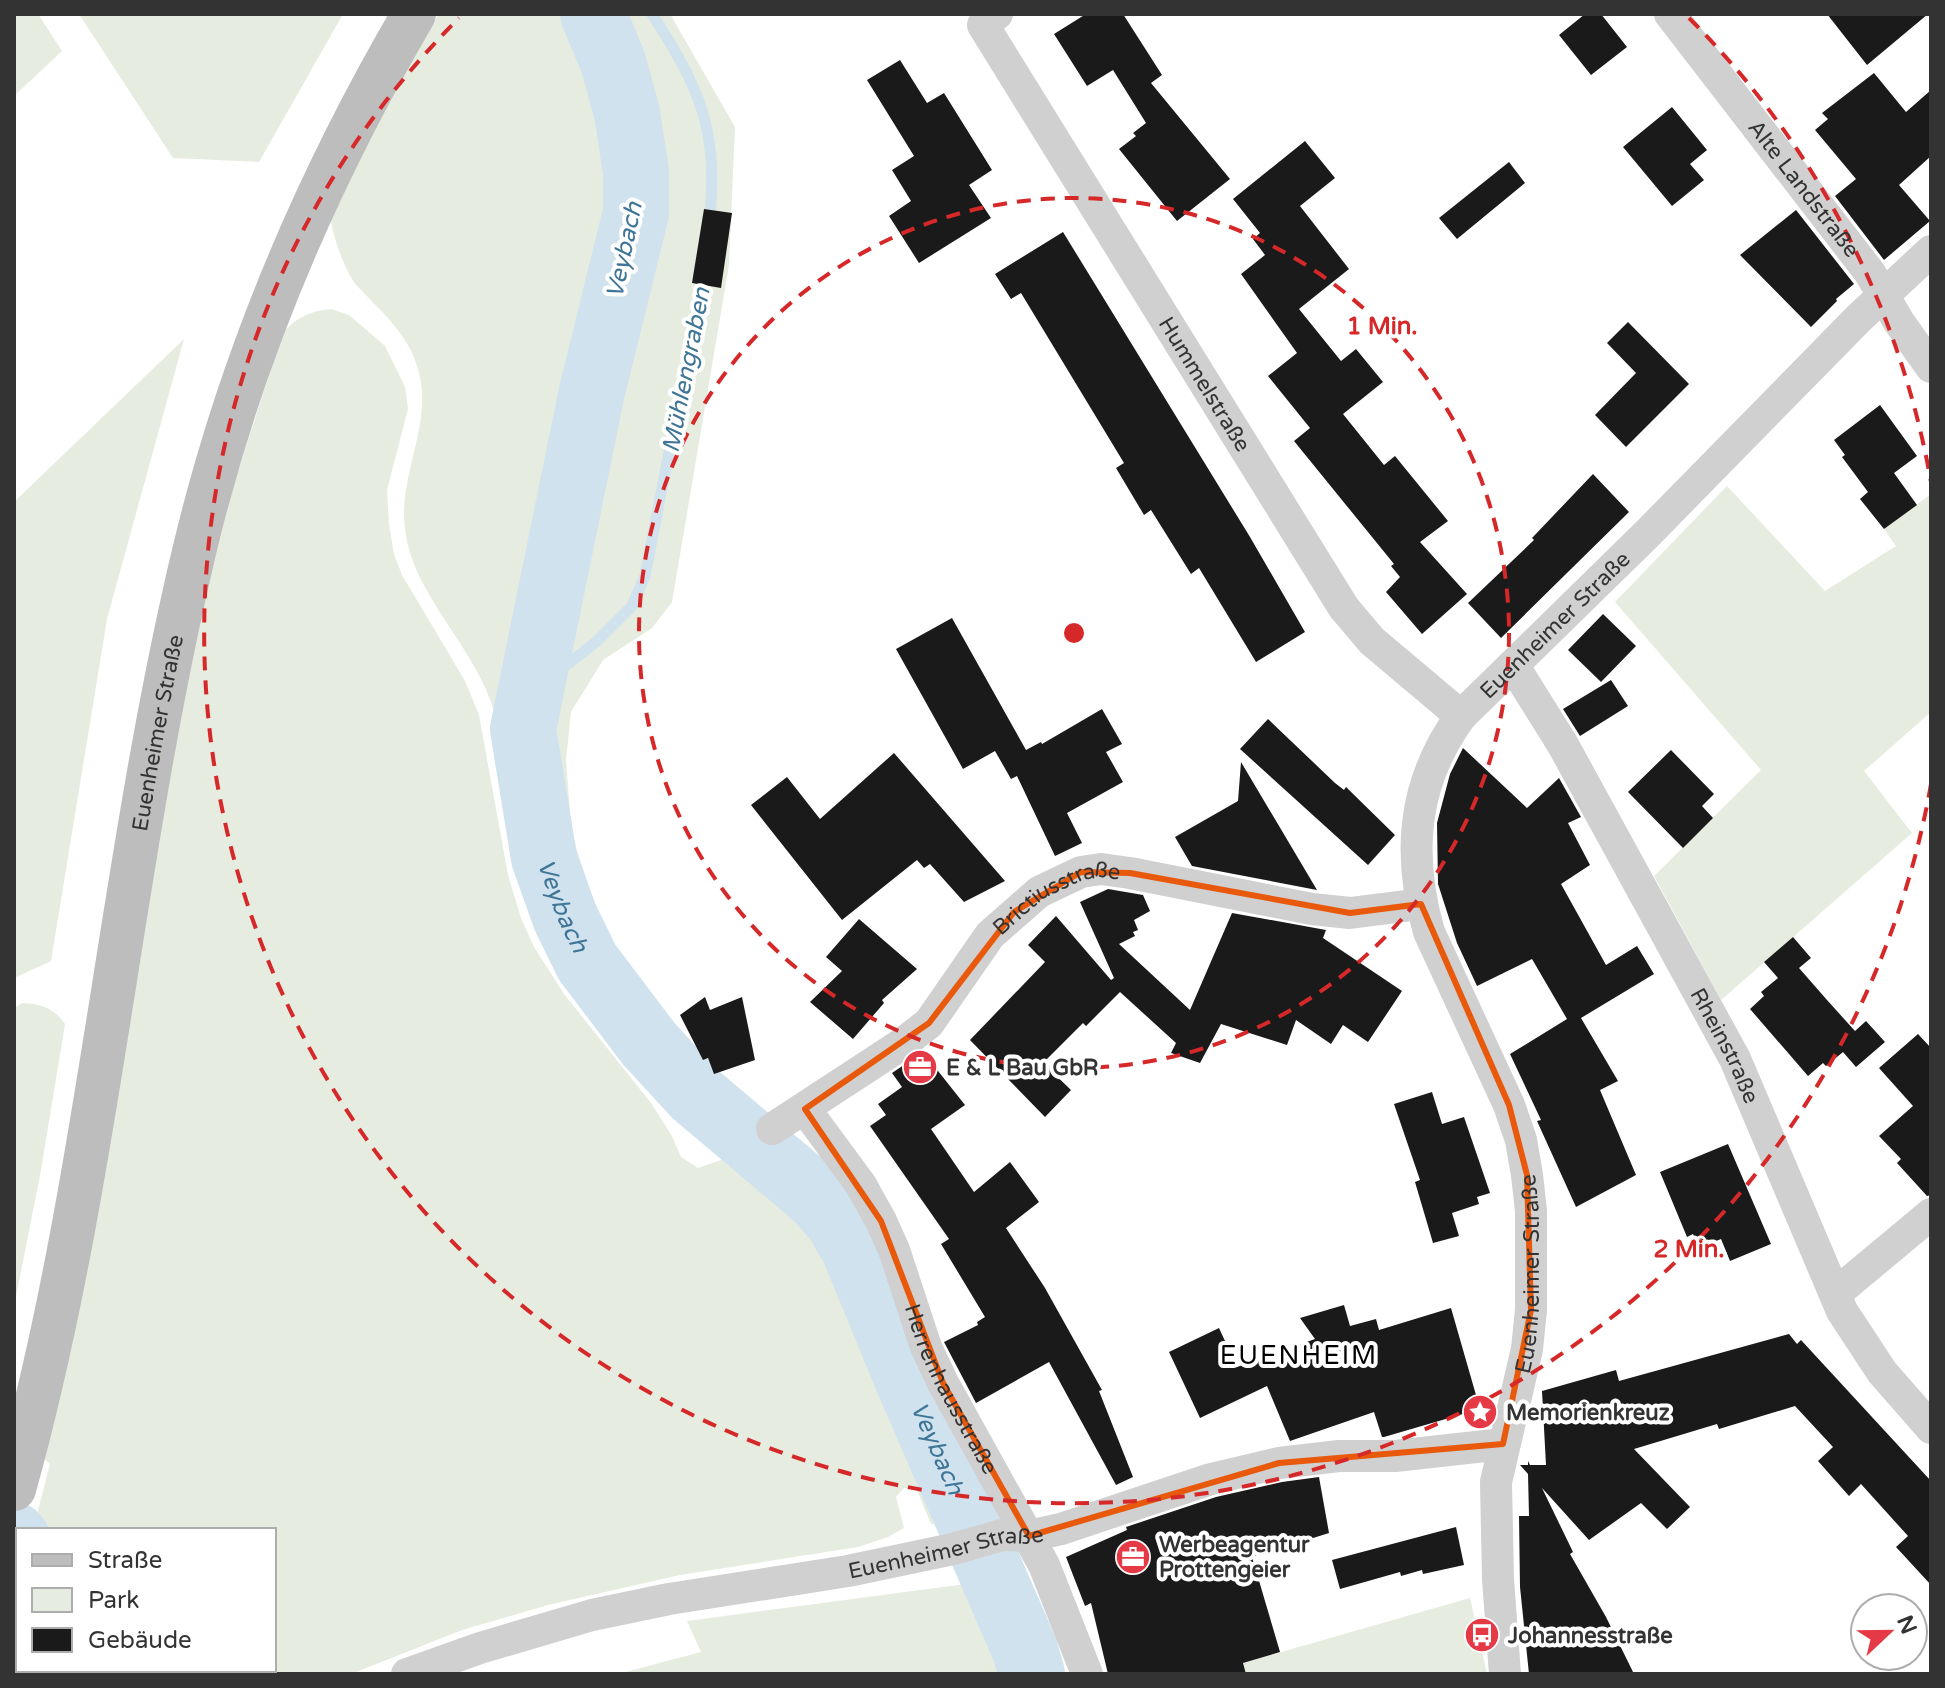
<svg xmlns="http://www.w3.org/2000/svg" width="1945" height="1688" font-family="'Varela Round',sans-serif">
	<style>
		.green { fill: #e6ecdf }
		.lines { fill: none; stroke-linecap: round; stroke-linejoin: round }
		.stream { stroke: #cfe2ee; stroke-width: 11 }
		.river { stroke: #cfe2ee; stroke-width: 66 }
		.building { fill: #1a1a1a }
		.street { stroke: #d0d0d0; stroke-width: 32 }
		.secondary { stroke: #bdbdbd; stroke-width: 44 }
		.marked { fill: none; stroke: #e8590c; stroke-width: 6; stroke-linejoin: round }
		.ring { fill: none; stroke: #d62828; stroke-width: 4; stroke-dasharray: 14 10 }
		.labels { text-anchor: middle; stroke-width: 8; stroke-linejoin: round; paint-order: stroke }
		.street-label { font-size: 22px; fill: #333; stroke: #fff }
		.poi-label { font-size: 22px; font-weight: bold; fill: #333; stroke: #fff; text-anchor: start }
		.water-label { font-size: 24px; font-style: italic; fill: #3f7597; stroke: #fff }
		.quarter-label { font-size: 26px; letter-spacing: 2px; fill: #000; stroke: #fff }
		.centre { fill: #d62828; stroke: #fff; stroke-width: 4 }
		.ring-label { font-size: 24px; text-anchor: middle; font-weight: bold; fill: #d62828; stroke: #fff; stroke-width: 8; stroke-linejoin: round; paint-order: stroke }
	</style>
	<rect width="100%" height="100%" fill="#fff"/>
	<!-- green -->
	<path class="green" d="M14,14H38L62,51L14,96Z
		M79,14H343L259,162L173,158Z
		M439,14H670L735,127L729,265L672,602L652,628L603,660L571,712L566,760L571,825L591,911L609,949L702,1077L756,1121L745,1124C729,1111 713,1098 698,1085C639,1032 582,946 556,872L543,875C554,906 566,936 583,964C621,1027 675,1081 726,1133L724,1141L704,1138L683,1120C663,1095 645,1068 625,1043C593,1003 558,967 537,920C508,851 515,772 491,702C470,642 412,592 405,529C398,474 434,424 418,369C409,335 381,311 358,287C345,273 332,234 330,215L396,84Z
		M331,309L349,315L385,346L405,387L408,409L387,490L389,525L394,554L402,575L465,681L479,715L508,875L521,918L534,947L564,994L651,1103L672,1136L681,1157L698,1168L724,1159L728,1166L742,1160L739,1154L743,1152L745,1154L787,1134L802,1144L854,1198L999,1511L998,1516L945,1532L942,1523L931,1524L916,1488H904L896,1497L904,1528L888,1537L858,1547L680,1575L548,1605L462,1630L351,1674H14V1596L18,1582V1670H274V1530H33L50,1464L43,1458L155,843L206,595L234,483L283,333C296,317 311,311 331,309Z
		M184,339L107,619L51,961L14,978V502Z
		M1727,486L1825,591L1896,546L1884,529L1931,494V712L1864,771L1912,833L1721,1000L1654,876L1761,770L1615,602Z
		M22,1003C40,1003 55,1009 65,1024L41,1170L14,1307V1008Z
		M1010,1552L1055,1674H618L701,1652L687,1621L966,1584L971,1578L964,1565Z
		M1470,1598L1487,1674H1246L1243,1663Z"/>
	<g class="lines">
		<!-- stream -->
		<path class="stream" d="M652,14C701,90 719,131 709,223
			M530,686L564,667L596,642L632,606L645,576L704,272"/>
		<!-- river -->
		<g class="river">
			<path id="s1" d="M593,14L613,62L627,113L636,172V213L592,391L523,729L544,858L565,917L587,962L649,1044L695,1094L818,1198L837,1220L853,1247L909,1383L1025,1650L1032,1674"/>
			<path d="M14,1535L18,1540"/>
			<path d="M117,1670L120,1674"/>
		</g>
	</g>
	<!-- building -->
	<path class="building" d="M1086,14H1123L1162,75L1151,83L1230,179L1177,221L1119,149L1136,136L1133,133L1146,123L1113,70L1087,86L1054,34Z
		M1585,14H1601L1627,47L1591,75L1559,35Z
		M1827,14H1928L1867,65Z
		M900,60L927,103L944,93L992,170L969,185L991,218L919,263L889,216L911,201L892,170L914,156L867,80Z
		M1874,73L1906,112L1931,90V156L1899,185L1930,221L1884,260L1835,196L1856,179L1815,130L1828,119L1822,113Z
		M1672,107L1707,150L1690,164L1704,180L1672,206L1623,147Z
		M1305,141L1335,178L1300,206L1349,269L1299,309L1341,361L1356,349L1383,382L1343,414L1384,465L1395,456L1448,521L1420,542L1467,594L1422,634L1386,592L1400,577L1391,566L1394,564L1294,441L1310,428L1268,376L1297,353L1241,274L1265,255L1253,239L1260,233L1233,199Z
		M1509,162L1525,183L1457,239L1439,218Z
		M704,209L732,213L721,288L692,283Z
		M1796,210L1854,284L1836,299L1837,301L1811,327L1740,255Z
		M1063,232L1250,537L1305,632L1256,662L1199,568L1191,574L1151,510L1144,515L1116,468L1124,463L1021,293L1011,299L995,274Z
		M1628,322L1689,384L1626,447L1595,415L1636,373L1607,343Z
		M1880,405L1917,456L1894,473L1917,505L1884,529L1860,499L1868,492L1842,457L1845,455L1834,440Z
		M1593,474L1629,512L1501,638L1468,603L1534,540L1532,538Z
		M1603,614L1636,646L1601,682L1568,650Z
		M952,618L1026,750L1041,742L1042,744L1102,709L1122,744L1106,752L1123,782L1067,813L1082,843L1055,856L1017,776L1011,779L995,751L963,769L896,649Z
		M1611,680L1628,706L1580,736L1563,709Z
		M1268,719L1335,783L1344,790L1346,787L1395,835L1368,865L1240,749Z
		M1463,748L1527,808L1559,778L1581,817L1568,823L1590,865L1561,884L1606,965L1637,946L1654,974L1581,1018L1618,1081L1600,1090L1636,1175L1576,1207L1537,1121L1541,1120L1510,1054L1567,1019L1532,959L1477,986L1457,943L1438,884L1437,823L1450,774Z
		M1671,750L1714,794L1702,806L1713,818L1683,848L1628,792Z
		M894,753L1005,881L964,902L930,864L924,868L917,860L842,920L751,805L787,777L820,819Z
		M1241,762L1317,890L1192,866L1189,861L1175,837L1238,801Z
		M1108,889L1143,895L1150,911L1134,920L1138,930L1133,932L1135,936L1119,944L1190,1010L1232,913L1326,930L1323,938L1402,991L1368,1042L1343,1025L1331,1044L1296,1020L1287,1045L1221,1024L1200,1063L1171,1053L1176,1043L1120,992L1086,1026L1083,1023L1043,1063L1071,1090L1045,1117L970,1040L1045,962L1028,945L1056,916L1111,980L1114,978L1080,902Z
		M859,919L917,969L882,1000L884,1003L853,1039L810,1002L842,971L826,957Z
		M1793,937L1811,958L1799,968L1827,1000L1855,1031L1866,1021L1885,1042L1856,1067L1843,1052L1826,1066L1823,1063L1808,1076L1750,1009L1764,996L1761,992L1778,978L1764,962Z
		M705,997L710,1010L742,997L755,1060L714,1074L708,1058L703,1060L680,1015Z
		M1918,1034L1931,1048V1195L1927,1196L1897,1163L1901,1159L1879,1136L1913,1106L1879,1068Z
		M923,1052L965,1105L931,1129L974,1192L1010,1162L1039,1202L1006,1228L1045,1288L1102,1390L1099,1391L1133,1477L1116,1485L1049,1362L976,1403L944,1342L978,1325L977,1322L985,1317L941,1244L949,1239L870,1126L886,1115L878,1104L902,1087L892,1073Z
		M1432,1092L1442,1124L1464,1117L1490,1193L1477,1197L1479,1204L1452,1213L1459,1236L1433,1243L1415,1182L1420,1180L1394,1104Z
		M1728,1144L1771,1244L1730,1261L1721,1239L1699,1248L1693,1234L1687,1237L1660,1172Z
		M1344,1305L1350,1326L1376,1319L1379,1330L1451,1308L1480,1409L1384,1437H1382L1374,1412L1290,1441L1267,1386L1200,1418L1169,1352L1219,1328L1237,1367L1315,1339L1300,1318Z
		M1789,1334L1797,1344L1801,1340L1931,1481V1585L1896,1547L1908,1536L1861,1484L1849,1496L1818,1461L1833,1447L1795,1406L1719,1429L1717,1424L1634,1449L1690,1507L1667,1529L1641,1503L1589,1540L1542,1488L1573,1552L1570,1554L1606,1617L1634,1674H1529L1520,1587L1519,1516H1529L1528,1474L1520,1465H1528V1461L1530,1465H1546L1542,1391L1616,1370L1619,1381Z
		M1319,1477L1329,1533L1252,1557L1280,1652L1243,1663L1246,1674H1108L1091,1603L1085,1606L1066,1557L1127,1530L1126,1527L1216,1497L1282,1482Z
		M1456,1527L1464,1565L1423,1574L1422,1570L1401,1576L1400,1572L1340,1589L1332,1560Z"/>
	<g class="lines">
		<!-- street -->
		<g class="street">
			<path id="s2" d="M997,14L983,25L1344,608L1372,641L1461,716"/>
			<path id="s3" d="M1670,14L1870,273L1899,322L1931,367"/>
			<path id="s4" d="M1513,665L1563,745L1735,1059L1842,1311L1882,1372L1931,1428"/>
			<path id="s5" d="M805,1109L861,1185L881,1221L894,1250L926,1347L943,1383L1044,1565L1087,1674"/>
			<path id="s6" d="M772,1129L902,1044L929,1023L990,935L1039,892L1081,872L1101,869L1130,873L1312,909L1350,913L1421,904"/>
			<path d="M1835,1294L1931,1214"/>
			<path id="s7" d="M407,1674L480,1648L592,1615L669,1599L848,1571L953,1549L1002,1535L1029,1536L1061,1529L1211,1479L1279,1463L1339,1456H1395L1503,1444"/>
			<path id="s8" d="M1505,1674L1498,1579L1496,1482L1527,1349L1531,1310V1211L1527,1175L1521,1140L1509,1105L1429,932C1407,855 1412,783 1461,716L1647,534L1859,318L1931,251"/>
		</g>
		<!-- secondary -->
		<path class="secondary" id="s9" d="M14,1489C100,1181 120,859 195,548C240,360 316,181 414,14"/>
	</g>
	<!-- marked area -->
	<path class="marked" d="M1081,872L1130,873L1350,913L1421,904L1509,1105L1527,1175L1531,1310L1503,1444L1279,1463L1029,1536L943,1383L881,1221L805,1109L929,1023L1014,912Z"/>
	<!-- distance rings -->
	<g class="ring">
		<circle cx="1074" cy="633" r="435"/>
		<path d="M1931 784A870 870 0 1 1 459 18M1689 18A870 870 0 0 1 1931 482"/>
	</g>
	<!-- icons -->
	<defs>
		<g id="office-disc" transform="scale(1.8)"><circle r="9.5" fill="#e63946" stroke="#fff"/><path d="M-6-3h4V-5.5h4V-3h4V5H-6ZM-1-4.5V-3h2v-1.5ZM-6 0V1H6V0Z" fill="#fff"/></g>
		<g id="sight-disc" transform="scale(1.8)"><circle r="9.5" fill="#e63946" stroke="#fff"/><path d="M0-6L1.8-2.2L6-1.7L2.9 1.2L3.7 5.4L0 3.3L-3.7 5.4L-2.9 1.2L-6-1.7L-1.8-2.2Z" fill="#fff"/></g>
		<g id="bus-disc" transform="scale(1.8)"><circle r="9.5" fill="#e63946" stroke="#fff"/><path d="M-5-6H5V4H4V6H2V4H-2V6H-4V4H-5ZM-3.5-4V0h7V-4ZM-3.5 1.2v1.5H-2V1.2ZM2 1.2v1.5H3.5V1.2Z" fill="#fff"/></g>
	</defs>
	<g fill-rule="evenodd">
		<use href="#office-disc" x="920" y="1067"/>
		<use href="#sight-disc" x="1480" y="1412"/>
		<use href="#office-disc" x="1133" y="1557"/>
		<use href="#bus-disc" x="1482" y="1635"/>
	</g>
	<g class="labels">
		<!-- street labels -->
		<g class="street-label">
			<text dy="8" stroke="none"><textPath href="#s3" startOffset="220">Alte Landstraße</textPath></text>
			<text dy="8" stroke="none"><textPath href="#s2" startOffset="440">Hummelstraße</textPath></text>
			<text dy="8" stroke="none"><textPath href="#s8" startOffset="1124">Euenheimer Straße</textPath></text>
			<text dy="8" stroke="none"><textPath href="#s9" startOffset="770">Euenheimer Straße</textPath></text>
			<text dy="8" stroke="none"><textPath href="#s6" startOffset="376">Brictiusstraße</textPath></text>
			<text dy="8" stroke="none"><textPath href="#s4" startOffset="436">Rheinstraße</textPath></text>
			<text dy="8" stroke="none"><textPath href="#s8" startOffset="404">Euenheimer Straße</textPath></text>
			<text dy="8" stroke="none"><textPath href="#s5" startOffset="318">Herrenhausstraße</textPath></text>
			<text dy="8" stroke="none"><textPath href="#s7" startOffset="554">Euenheimer Straße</textPath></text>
		</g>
		<!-- poi labels -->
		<g class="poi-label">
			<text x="946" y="1075">E &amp; L Bau GbR</text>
			<text x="1506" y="1420">Memorienkreuz</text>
			<text x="1159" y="1552">Werbeagentur<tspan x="1159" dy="25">Prottengeier</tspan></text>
			<text x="1508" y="1643">Johannesstraße</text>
		</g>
		<!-- water labels -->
		<g class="water-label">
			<text transform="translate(624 250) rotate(-78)" y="8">Veybach</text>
			<text transform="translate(686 370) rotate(-79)" y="8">Mühlengraben</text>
			<text dy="8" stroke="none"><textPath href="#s1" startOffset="916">Veybach</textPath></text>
			<text dy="8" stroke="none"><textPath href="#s1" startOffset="1588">Veybach</textPath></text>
		</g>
		<!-- quarter labels -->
		<g class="quarter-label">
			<text x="1299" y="1364">EUENHEIM</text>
		</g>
	</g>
	<circle cx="1074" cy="633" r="12" class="centre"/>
	<g class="ring-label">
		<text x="1382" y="334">1 Min.</text>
		<text x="1689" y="1257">2 Min.</text>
	</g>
	<!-- border -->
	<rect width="1945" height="1688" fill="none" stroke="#333333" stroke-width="32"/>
	<!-- legend -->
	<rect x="16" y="1528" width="260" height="144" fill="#ffffff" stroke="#adadad" stroke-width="2"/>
	<rect x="32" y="1554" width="40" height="12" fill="#bdbdbd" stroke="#adadad" stroke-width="2"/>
	<text x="88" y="1568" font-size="24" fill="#333333">Straße</text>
	<rect x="32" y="1588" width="40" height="24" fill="#e6ecdf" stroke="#adadad" stroke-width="2"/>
	<text x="88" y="1608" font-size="24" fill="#333333">Park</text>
	<rect x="32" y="1628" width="40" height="24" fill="#1a1a1a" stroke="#adadad" stroke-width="2"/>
	<text x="88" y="1648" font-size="24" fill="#333333">Gebäude</text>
	<!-- north arrow -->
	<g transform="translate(1889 1632) rotate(68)"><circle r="38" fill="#ffffff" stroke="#adadad" stroke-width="2"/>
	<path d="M0-6L14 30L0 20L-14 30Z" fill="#e63946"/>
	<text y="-12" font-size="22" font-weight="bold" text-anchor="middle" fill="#333333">N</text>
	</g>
</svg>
